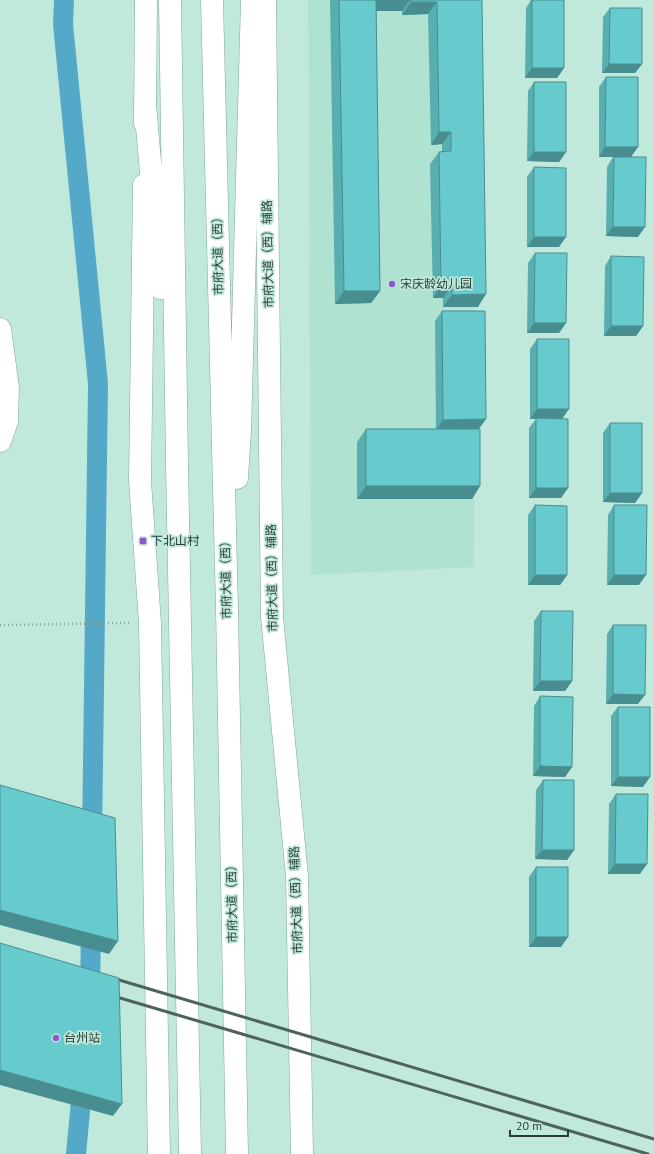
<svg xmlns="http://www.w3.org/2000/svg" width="654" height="1154" font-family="'PT Sans','Noto Sans SC',sans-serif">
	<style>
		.built { fill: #afe2d1 }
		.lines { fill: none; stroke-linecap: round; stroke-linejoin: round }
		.canal { stroke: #55a9c8; stroke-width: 20 }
		.secondary-casing { stroke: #80a79a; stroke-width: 23 }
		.primary-casing { stroke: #80a79a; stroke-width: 23 }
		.highway-casing { stroke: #80a79a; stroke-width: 23 }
		.path { stroke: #86a69c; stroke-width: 2.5; stroke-dasharray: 1 3; stroke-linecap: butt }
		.secondary { stroke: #fff; stroke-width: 22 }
		.primary { stroke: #fff; stroke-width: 22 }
		.highway { stroke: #fff; stroke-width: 22 }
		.rail { stroke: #4d635c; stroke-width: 3 }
		.wall { fill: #59aeb0 }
		.shaded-wall { fill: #488d90 }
		.building { fill: #67cacd; stroke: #488d90 }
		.poi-dot { fill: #8e57cf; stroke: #c0e9dc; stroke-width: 1.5 }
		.labels { text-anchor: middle; stroke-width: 3.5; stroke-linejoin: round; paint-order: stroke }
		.street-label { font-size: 12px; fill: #2b3c36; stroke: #c0e9dc }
		.poi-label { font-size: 12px; fill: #2b3c36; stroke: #c0e9dc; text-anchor: start }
	</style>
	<rect width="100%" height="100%" fill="#c0e9dc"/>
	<!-- built -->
	<path class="built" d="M308,0H476L474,567L311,575Z"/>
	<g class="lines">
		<!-- canal -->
		<path class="canal" d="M64,0L63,24L98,384L92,839
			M90,997L91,923
			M76,1154L83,1080"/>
		<!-- secondary casing -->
		<g class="secondary-casing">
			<path id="secondary" d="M0,329L8,388L7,421L0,441"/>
		</g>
		<!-- primary casing -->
		<g class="primary-casing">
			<path id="primary" d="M265,0L272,617L297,876L302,1154
				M145,123L146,0
				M144,185L140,481L150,623L159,1154"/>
		</g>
		<!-- highway casing -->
		<g class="highway-casing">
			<path id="highway" d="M170,0L177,464L190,1154
				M212,0L227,609L237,1154
				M145,104L161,288
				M237,478L240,431L252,0"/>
		</g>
		<!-- path -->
		<path class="path" d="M0,625L129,623"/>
		<!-- secondary -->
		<use href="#secondary" class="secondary"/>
		<!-- primary -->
		<use href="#primary" class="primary"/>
		<!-- highway -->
		<use href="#highway" class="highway"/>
		<!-- rail -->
		<path class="rail" d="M109,977L654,1139
			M110,995L648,1154"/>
	</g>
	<!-- wall -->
	<path class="wall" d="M330,0H482L478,307H443V298H433L430,164L439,152L442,151V144L431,145L428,14L402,15V11H376L380,291L371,303L335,304Z
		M531,0H564V68L557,78H525L526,8Z
		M610,8L642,64L635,73H602L603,17Z
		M606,77L631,157L638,237L606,236L607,167L613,157H599V87Z
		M534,82L566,152L559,162L527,161L528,91Z
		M534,167L559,247H527V177Z
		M535,253L566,323L559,333H527L528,263Z
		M611,256L643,326L636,336H604L605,266Z
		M442,311L479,429H454L480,486L472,499H357V442L366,429H436L435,321Z
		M537,339L562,418L561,498H529V428L536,419H530V349Z
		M610,423L642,493L635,503L603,502V433Z
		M535,505L567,575L560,585H528V515Z
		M614,505L639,585H607L608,515Z
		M541,611L572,681L565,691H533L534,621Z
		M613,625L638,704H606L607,634Z
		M540,696L572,767L565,777L533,776L534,706Z
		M618,707L643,787L611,786V716Z
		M543,780L574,850L567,860L535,859L536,790Z
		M616,794L640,874H608L609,804Z
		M536,867L561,947H529V877Z"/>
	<!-- shaded-wall -->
	<path class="shaded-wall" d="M375,0H410L402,11H367Z
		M411,2H437L428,14L402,15Z
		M609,64H642L635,73H602Z
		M532,68H564L557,78H525Z
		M439,132H451L442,144L431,145Z
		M605,147H638L631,157H599Z
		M534,152H566L559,162L527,161Z
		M613,227H645L638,237L606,236Z
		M534,237H566L559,247H527Z
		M452,285L443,298H433L441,286Z
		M344,291H380L371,303L335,304Z
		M486,294L478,307H443L452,295Z
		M534,323H566L559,333H527Z
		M611,326H643L636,336H604Z
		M537,409H569L562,419H530Z
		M486,419L479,429L436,430L443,420Z
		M366,486H480L472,499H357Z
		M536,488H568L561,498H529Z
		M610,493H642L635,503L603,502Z
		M535,575H567L560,585H528Z
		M614,575H646L639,585H607Z
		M540,681H572L565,691H533Z
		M613,694L645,695L638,704H606Z
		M540,766L572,767L565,777L533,776Z
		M618,777H650L643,787L611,786Z
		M542,850H574L567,860L535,859Z
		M615,864H647L640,874H608Z
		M0,910L118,941L109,954L0,925Z
		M536,937H568L561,947H529Z
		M0,1070L122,1104L113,1116L0,1085Z"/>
	<!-- building -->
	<path class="building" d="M339,0H376L380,291H344Z
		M411,0H482L486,294L452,295V285L441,286L439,152L451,151V132H439L437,2H411Z
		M532,0H564V68H532Z
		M610,8H642V64H609Z
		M606,77H638V147H605Z
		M534,82H566V152H534Z
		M614,157H646L645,227H613Z
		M534,167L566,168V237H534Z
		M535,253H567L566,323H534Z
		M611,256L644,257L643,326H611Z
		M442,311H485L486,419L443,420Z
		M537,339H569V409H537Z
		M536,418L568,419V488H536Z
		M610,423H642V493H610Z
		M366,429H480V486H366Z
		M535,505L567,506V575H535Z
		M614,505H647L646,575H614Z
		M541,611H573L572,681H540Z
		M613,625H646L645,695L613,694Z
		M540,696L573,697L572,767L540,766Z
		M618,707H650V777H618Z
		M543,780H574V850H542Z
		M0,785L115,818L118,941L0,910Z
		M616,794H648L647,864H615Z
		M536,867H568V937H536Z
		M0,943L119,978L122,1104L0,1070Z"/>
	<!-- markers -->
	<g class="poi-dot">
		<circle cx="392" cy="284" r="4"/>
		<rect x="139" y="537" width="8" height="8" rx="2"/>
		<circle cx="56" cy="1038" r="4"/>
	</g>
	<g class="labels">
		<!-- street labels -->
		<g class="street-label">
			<text transform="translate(218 253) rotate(-91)" y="4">市府大道（西）</text>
			<text transform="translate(268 254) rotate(-91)" y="4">市府大道（西）辅路</text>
			<text transform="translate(226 577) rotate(-91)" y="4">市府大道（西）</text>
			<text transform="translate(272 578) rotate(-91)" y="4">市府大道（西）辅路</text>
			<text transform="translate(296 900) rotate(-92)" y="4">市府大道（西）辅路</text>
			<text transform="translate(232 901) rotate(-91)" y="4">市府大道（西）</text>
		</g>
		<!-- poi labels -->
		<g class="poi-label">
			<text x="400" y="288">宋庆龄幼儿园</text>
			<text x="151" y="545">下北山村</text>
			<text x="64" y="1042">台州站</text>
		</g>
	</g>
	<!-- scale -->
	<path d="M510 1130v6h58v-6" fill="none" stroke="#2b3c36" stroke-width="2"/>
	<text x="516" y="1130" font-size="12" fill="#2b3c36" stroke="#c0e9dc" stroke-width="3" paint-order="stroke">20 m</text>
</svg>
